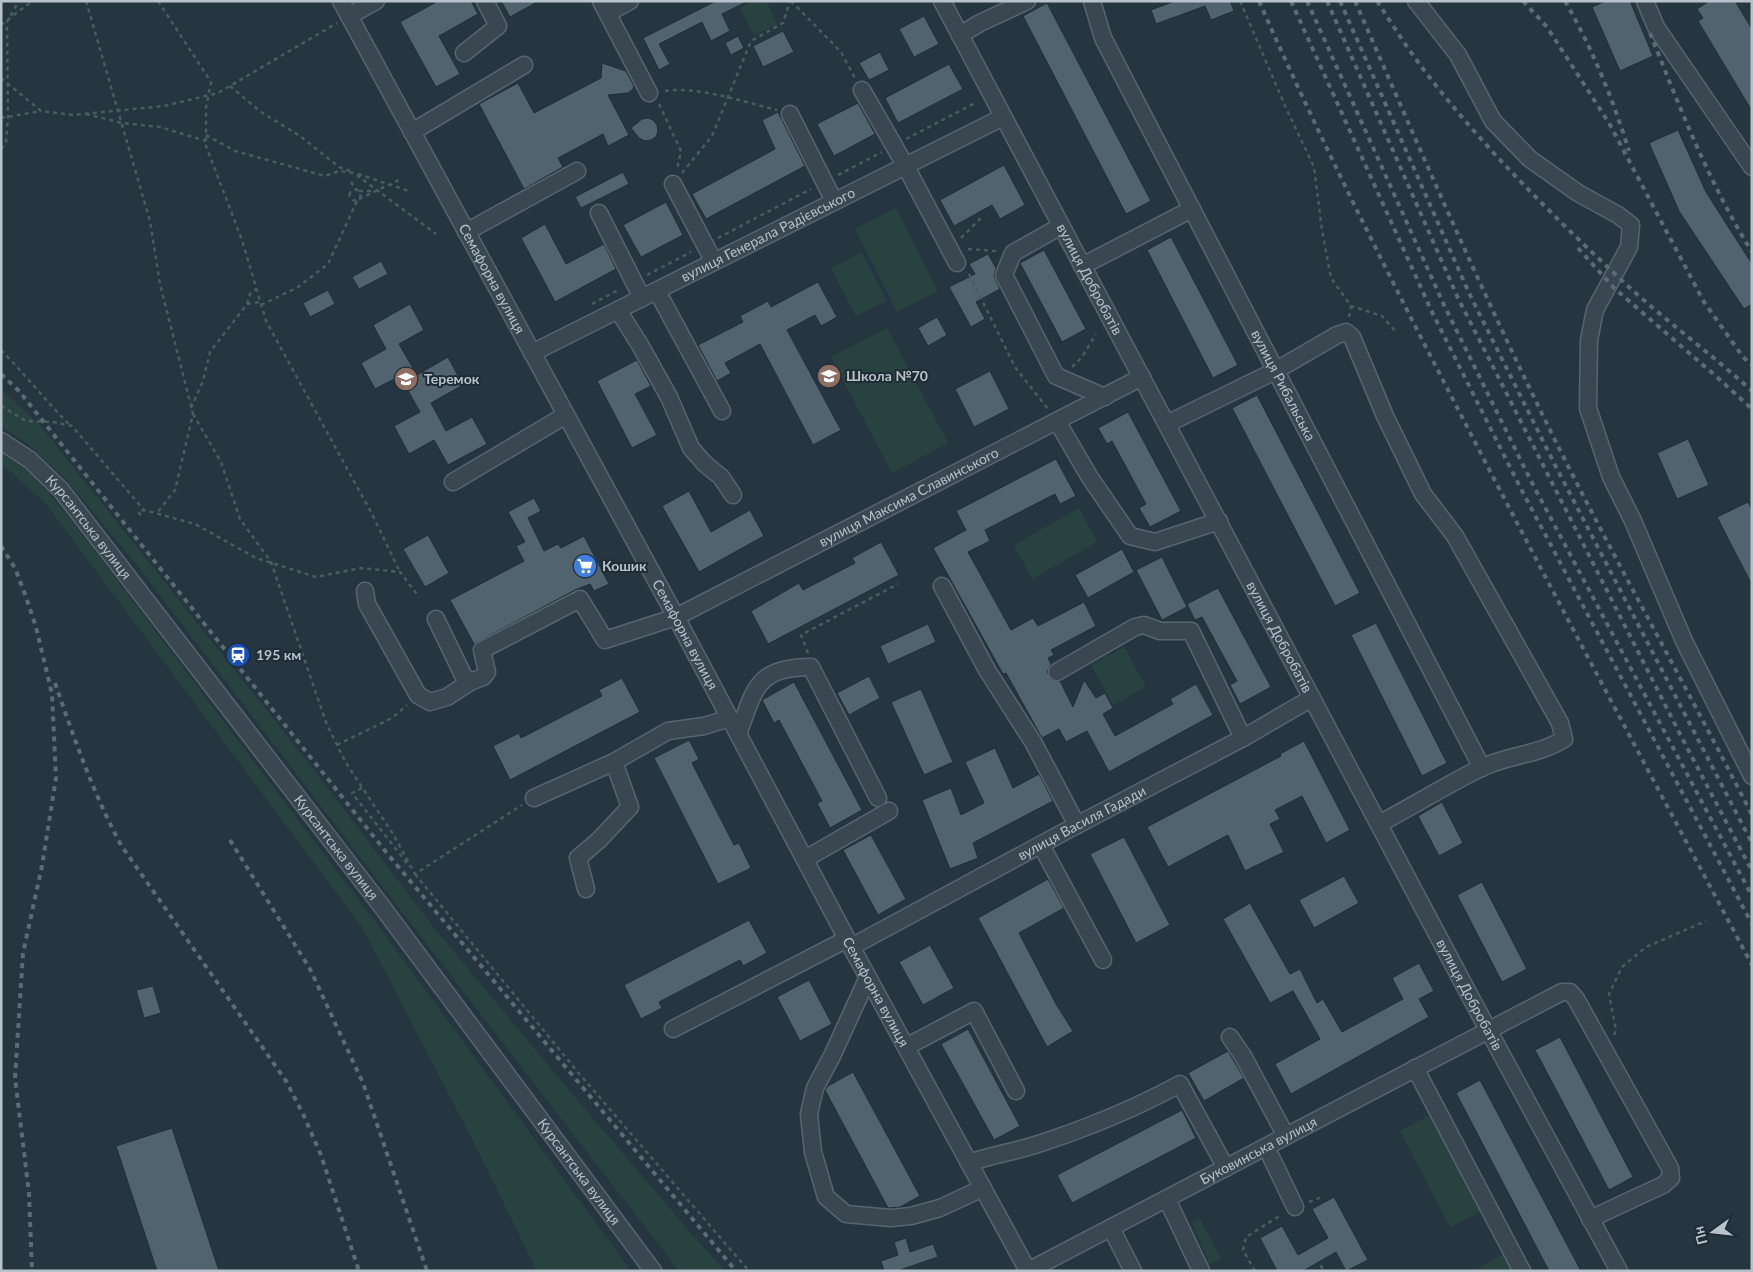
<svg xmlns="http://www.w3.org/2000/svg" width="1753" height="1272" font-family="Lato,sans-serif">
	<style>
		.green { fill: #284240 }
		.building { fill: #51636e; stroke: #212e38 }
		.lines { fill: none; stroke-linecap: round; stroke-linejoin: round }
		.minor-casing { stroke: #58656e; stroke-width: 19 }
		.path { stroke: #465e5c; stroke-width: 2.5; stroke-dasharray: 4 4; stroke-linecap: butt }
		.minor { stroke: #3a4751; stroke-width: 16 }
		.rail { stroke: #5c6c77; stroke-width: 4; stroke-dasharray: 5 5; stroke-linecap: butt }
		.labels { text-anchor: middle; stroke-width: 4; stroke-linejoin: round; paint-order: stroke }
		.street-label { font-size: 14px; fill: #b7c2cb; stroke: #1f2c36 }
		.poi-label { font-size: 14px; font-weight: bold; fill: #b7c2cb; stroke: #1f2c36; text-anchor: start }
	</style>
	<rect width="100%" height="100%" fill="#263641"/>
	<!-- green -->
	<path class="green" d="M754,1H766L777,24L754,35L740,8Z
		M896,208L938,291L897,312L855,229Z
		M862,252L887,301L856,316L831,268Z
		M887,328L948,443L892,473L831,357Z
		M1,389L39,424L310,765L435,929L579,1102L689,1231L725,1271H679L385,890L140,569L65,478L29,445L1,426Z
		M1,453L26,470L46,489L97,554L377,924L631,1271H537L472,1139L362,927L46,504L10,471L1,466Z
		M1079,508L1097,542L1032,579L1014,545Z
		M1124,647L1146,687L1113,705L1091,665Z
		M1433,1113L1484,1210L1450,1227L1400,1131Z
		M1200,1219L1221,1259L1208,1265L1206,1255L1192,1223Z
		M1508,1252L1518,1271H1476L1475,1270Z"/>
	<!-- building -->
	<path class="building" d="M438,1H471L478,14L439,36L460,74L436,87L400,22Z
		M501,1H539L510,17Z
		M716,1H748L722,14L730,31L711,41L702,22L659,44L670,64L659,70L643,38Z
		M1175,1H1230L1234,11L1211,20L1205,6L1156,24L1151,10Z
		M1606,1H1630L1653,56L1620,71L1592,7Z
		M1709,1H1735L1752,29V111L1698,21L1703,18L1697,9Z
		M1047,3L1151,201L1126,214L1023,16Z
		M924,16L939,44L914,57L899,29Z
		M783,31L794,52L763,67L753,46Z
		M738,36L744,48L731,55L725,43Z
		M880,52L889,70L869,80L859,63Z
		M602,63L626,71L634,86L633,89L628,93L608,95L629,135L608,146L603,134L558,158L563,167L524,189L479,104L518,83L534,113L601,78Z
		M949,64L963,89L898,123L885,98Z
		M858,103L875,134L834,156L817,124Z
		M778,112L805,166L706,219L692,194L775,149L762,120Z
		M648,118L653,120L657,125L658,131L656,137L651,140L645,141L639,138L631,128L642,119Z
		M1678,130L1706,192L1752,264V304L1744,309L1679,211L1649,143Z
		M1004,165L1025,205L1000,219L992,205L954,226L940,200Z
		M623,172L629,184L581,208L575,197Z
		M666,202L683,235L641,257L623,225Z
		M545,224L566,264L604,244L616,269L555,302L521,238Z
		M1171,237L1238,365L1213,378L1147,250Z
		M1044,250L1086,329L1062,342L1020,263Z
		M988,254L996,268L994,276L1000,289L976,302L985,319L971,327L949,287L975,274L969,264Z
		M381,261L388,274L359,289L352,277Z
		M818,282L837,317L821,326L815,315L787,330L841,430L813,445L760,344L725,363L731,373L717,381L698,345L743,322L740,316L768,301L771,307Z
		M328,290L335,304L310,317L303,303Z
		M410,304L424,330L399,344L417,375L448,357L463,385L431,403L446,431L472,417L487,444L448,465L434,440L409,454L394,426L420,412L400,376L375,389L361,363L386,349L373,325Z
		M937,317L947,335L928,346L918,328Z
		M637,360L651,386L635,394L657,435L632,448L597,381Z
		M990,371L1009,409L974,427L955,389Z
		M1257,395L1360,593L1335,606L1232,408Z
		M1128,412L1181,511L1150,527L1139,508L1146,504L1112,441L1107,444L1098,428Z
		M1688,439L1709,485L1677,499L1657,453Z
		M1056,459L1076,496L1060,504L1055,494L985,530L990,541L968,552L1011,630L1033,618L1038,626L1084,602L1096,626L1051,650L1054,655L1048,658L1051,664L1047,672L1052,680L1060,681L1073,707L1084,680L1096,698L1105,693L1113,708L1103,714L1115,736L1173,704L1170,699L1196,684L1213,715L1109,772L1087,731L1066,742L1059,729L1042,738L1006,673L1003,674L933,548L966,530L956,511Z
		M689,491L711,532L750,510L764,536L699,572L662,506Z
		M534,498L541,511L528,518L544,551L558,544L561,548L584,536L609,584L594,591L590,584L575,590L474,644L450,600L524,561L516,546L525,542L508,512Z
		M1748,502L1752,510V585L1717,517Z
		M428,535L449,573L425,587L403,549Z
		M881,542L899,575L768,644L751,611L799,583L803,590L855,563L852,558Z
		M1122,549L1134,572L1088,598L1075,575Z
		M1162,557L1187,607L1162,620L1136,570Z
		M1218,588L1271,687L1240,704L1230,685L1237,681L1202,617L1195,620L1187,604Z
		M1376,623L1447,763L1422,776L1351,635Z
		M928,624L936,642L888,664L880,646Z
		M869,676L880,698L849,715L837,693Z
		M622,678L640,712L510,780L493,746L519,733L521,738L602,696L599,690Z
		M794,682L862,810L830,828L817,803L822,801L779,720L774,723L762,700Z
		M921,689L953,762L924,775L891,702Z
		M689,740L699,759L692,763L734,845L739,843L751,868L718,884L654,758Z
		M1304,741L1350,830L1326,843L1302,796L1275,810L1280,819L1270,824L1284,852L1245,871L1228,835L1168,867L1147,827L1281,756L1280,754Z
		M995,748L1013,788L1039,774L1053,801L973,843L978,858L950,869L922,800L951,788L961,815L984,803L965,762Z
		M1442,802L1463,843L1439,856L1418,816Z
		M871,835L906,899L878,915L843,850Z
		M1124,837L1170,925L1136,943L1090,854Z
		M1344,876L1359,903L1314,928L1299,900Z
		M1048,879L1064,908L1019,933L1056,1004L1073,1031L1047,1047L978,918Z
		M1482,882L1527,969L1502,982L1457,895Z
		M1250,903L1290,974L1300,969L1317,1003L1323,999L1342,1032L1403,999L1392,978L1419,963L1434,991L1419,999L1429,1017L1291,1094L1275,1064L1320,1039L1293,991L1270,1003L1223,919Z
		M749,920L767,953L743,966L740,960L659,1002L662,1008L641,1019L624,985Z
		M930,945L954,988L923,1005L899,962Z
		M809,980L832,1024L800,1041L777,997Z
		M153,986L161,1013L144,1018L136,990Z
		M968,1029L1020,1126L994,1140L941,1044Z
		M1560,1037L1633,1177L1609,1190L1535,1050Z
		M1228,1051L1244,1078L1204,1101L1188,1073Z
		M853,1072L920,1196L900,1207L888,1208L825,1090L828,1086Z
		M1480,1080L1581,1271H1549L1456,1093Z
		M1182,1110L1196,1138L1072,1203L1057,1175Z
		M172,1128L219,1271H157L116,1146Z
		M1334,1197L1368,1260L1346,1271L1336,1252L1303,1271H1277L1260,1238L1282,1226L1298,1255L1328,1238L1312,1209Z
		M906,1238L910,1252L933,1244L938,1257L897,1271H884L881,1261L898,1255L894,1242Z"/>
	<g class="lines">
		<!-- minor casing -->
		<g class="minor-casing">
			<g id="minor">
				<path id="s1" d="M341,1L676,617L847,939L1028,1271"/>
				<path d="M601,1L649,93"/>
				<path id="s2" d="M942,1L1472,1000L1619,1271"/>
				<path id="s3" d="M1092,1L1103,38L1482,768"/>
				<path d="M1416,1L1458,55L1493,121L1530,159L1578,193L1618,215L1631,225L1629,247L1595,310L1589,340L1588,408L1611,477L1633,521L1684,641L1752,776"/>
				<path d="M1645,1L1656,27L1752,167"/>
				<path d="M608,13L630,1"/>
				<path d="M349,16L376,1"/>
				<path d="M960,35L980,23L1027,1"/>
				<path d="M464,53L498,26L485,1"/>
				<path d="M862,90L905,165L957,263"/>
				<path d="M790,114L834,201"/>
				<path d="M412,132L524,65"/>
				<path d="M673,184L714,262"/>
				<path d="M599,213L642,298"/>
				<path d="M1061,226L1013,253L1004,275L1056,376L1105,397"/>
				<path d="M466,232L577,171"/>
				<path d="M1082,266L1192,209"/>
				<path d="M657,291L722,411"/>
				<path d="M618,310L640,345L669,397L691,448L705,464L721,477L733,495"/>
				<path id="s4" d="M532,353L1003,117"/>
				<path d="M1057,421L1089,476L1130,536L1155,542L1219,521"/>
				<path d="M1167,424L1275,371L1337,335L1346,332L1352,337L1385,416L1423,494L1455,536L1560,723L1564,739C1539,755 1507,755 1481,768C1446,785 1413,806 1379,824"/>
				<path id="s5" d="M1,441L30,460L61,490L380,904L653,1271"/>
				<path d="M453,482L566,415"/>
				<path d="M942,586L987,670L1033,742L1077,825"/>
				<path d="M365,591L367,604L418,695L430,702L447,697L470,682"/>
				<path id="s6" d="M436,619L463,675L470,682L483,677L487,672L482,650L580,599L605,640L676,617L1142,377"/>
				<path d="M1057,672L1135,627L1144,625L1160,631H1191L1243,738"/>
				<path d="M738,734C755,690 755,667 811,667L878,798"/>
				<path d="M534,798L614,762L668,731L704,726L730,718"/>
				<path d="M1041,845L1103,960"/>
				<path d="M805,859L889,811"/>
				<path d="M586,889L578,858L599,840L630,807L614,762"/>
				<path id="s7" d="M851,947L1077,825L1243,738L1312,698"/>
				<path d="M868,977L832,1056L815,1088L809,1114L813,1152L826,1197L846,1214L891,1218L911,1216L940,1208L983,1188"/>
				<path d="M673,1029L847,939"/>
				<path d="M1230,1037L1243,1056L1286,1136"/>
				<path d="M906,1047L974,1011L1016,1091"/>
				<path d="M1415,1068L1522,1271"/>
				<path d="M1271,1157L1295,1207"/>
				<path d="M969,1163C991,1155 1013,1152 1035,1145C1085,1129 1134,1109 1180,1084L1226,1168"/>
				<path d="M1167,1199L1201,1271"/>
				<path d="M1111,1228L1133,1271"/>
				<path id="s8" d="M1028,1271L1562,992H1570L1576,999L1670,1168L1671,1178L1663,1185L1590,1219"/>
			</g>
		</g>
		<!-- path -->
		<path class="path" d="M86,1L150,221L160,284L193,414L175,490L157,513
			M158,1L211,82L206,108V146L242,240L266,321L372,514L400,572
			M791,1L841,52L855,78
			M1240,1L1286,108L1314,167L1322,230L1331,278L1351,306L1382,316L1396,332
			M1,25L32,1
			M1,78L41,111L73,115L164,106L218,93L337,23
			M230,86L261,112L300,136L339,167L350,171
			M665,91C698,86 744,102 777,110
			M659,104L681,151L677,170
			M86,114L122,123L160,127L206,141
			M1,118L41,111
			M206,135L235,151L325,176L339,171L354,173L436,234
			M906,139L975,103
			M1,149L6,142L8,117L7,22L19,1
			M682,173L712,136L751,41L783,23L790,1
			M358,174L409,191
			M838,175L882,152
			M351,182L356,190
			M349.5 195a5.5 5.5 0 1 1 11 0a5.5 5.5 0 1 1-11 0Z
			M359,191H376
			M359,199L399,180
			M718,238L811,189
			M961,238L983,216
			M968,249L997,251
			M969,274L1015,367L1048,409
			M647,275L691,252
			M247,304L250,294L256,289
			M592,304L620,289
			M261,305L298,287L328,264L357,201
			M1349,317L1351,306
			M1,350C26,375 46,402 71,426
			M1072,367L1082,357L1096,334
			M1,406L26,421L53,422L72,426L144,510L195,524L256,558L316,577L361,568L400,572L419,597
			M191,408L203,381L210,352L247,304L260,302
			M193,414L221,462L240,519L271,562L327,725L346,763L393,834L415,874L522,805
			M141,515L138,512L144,510
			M808,653L801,635L898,584
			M337,745L392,718L407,705
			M362,788L352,793L410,867
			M415,874L577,1071L749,1271
			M1614,1035L1616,1030L1609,994L1622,967L1646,947L1706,921
			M1309,1202L1322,1197
			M1321,1265L1323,1271
			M1255,1271L1243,1250L1246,1237L1281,1215"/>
		<!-- minor -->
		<use href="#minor" class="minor"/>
		<!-- rail -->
		<path class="rail" d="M1259,1C1321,142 1391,280 1462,417C1557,601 1655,783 1752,965
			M1291,1L1432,312L1520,487L1752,924
			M1307,1L1444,305L1531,481L1752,896
			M1327,1L1458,298L1682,738L1752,871
			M1340,1L1469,293L1555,465L1752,843
			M1355,1C1422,154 1488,307 1563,456C1624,577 1691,695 1752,815
			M1377,1C1392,24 1407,48 1424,70C1481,145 1548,211 1616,275C1659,316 1708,351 1752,391
			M1523,1L1547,27L1609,123L1704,302L1743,357L1752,365
			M1565,1C1592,48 1613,99 1629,151
			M1650,33C1680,108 1709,183 1752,252
			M1578,248L1614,288L1718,378L1752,409
			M1,374L19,391L386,852L736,1271
			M1,546L15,568L26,597L36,627L52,694L56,778L42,866L23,953L15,1078L29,1193L32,1271
			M55,683C74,738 93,793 121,845L286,1081L304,1116L321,1155L359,1271
			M230,840L310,969L363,1083L427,1271"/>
	</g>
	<!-- icons -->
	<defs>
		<g id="school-disc" transform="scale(1.25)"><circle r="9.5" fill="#8d6e63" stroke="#1f2c36"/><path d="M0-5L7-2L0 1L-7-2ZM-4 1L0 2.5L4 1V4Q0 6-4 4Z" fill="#fff"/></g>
		<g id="supermarket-disc" transform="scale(1.25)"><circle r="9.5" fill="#3f7fe0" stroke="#1f2c36"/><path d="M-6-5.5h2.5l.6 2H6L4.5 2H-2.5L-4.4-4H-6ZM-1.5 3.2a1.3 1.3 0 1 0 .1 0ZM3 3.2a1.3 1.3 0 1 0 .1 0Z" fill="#fff"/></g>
		<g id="station-disc" transform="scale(1.25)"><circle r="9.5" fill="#1a4fb4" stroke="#1f2c36"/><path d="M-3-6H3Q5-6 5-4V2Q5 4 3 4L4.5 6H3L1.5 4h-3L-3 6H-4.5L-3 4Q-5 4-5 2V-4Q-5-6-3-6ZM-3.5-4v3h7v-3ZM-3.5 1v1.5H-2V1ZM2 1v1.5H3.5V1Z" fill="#fff"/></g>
	</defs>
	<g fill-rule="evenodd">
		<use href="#school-disc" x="829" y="376"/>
		<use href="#school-disc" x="406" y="379"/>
		<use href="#supermarket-disc" x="585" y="566"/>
		<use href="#station-disc" x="238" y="655"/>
	</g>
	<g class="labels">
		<!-- street labels -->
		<g class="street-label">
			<text dy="5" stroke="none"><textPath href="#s4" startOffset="264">вулиця Генерала Радієвського</textPath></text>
			<text dy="5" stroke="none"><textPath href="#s2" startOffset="315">вулиця Добробатів</textPath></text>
			<text dy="5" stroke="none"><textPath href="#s1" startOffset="316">Семафорна вулиця</textPath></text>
			<text dy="5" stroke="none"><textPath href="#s3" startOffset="430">вулиця Рибальська</textPath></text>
			<text dy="5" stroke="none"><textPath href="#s6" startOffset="610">вулиця Максима Славинського</textPath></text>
			<text dy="5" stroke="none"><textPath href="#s5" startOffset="124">Курсантська вулиця</textPath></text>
			<text dy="5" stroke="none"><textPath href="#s1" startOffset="721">Семафорна вулиця</textPath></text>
			<text dy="5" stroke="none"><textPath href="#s2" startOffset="720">вулиця Добробатів</textPath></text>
			<text dy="5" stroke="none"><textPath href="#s7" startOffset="262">вулиця Василя Гадади</textPath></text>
			<text dy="5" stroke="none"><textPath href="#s5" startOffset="529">Курсантська вулиця</textPath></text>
			<text dy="5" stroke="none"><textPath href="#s1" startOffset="1126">Семафорна вулиця</textPath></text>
			<text dy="5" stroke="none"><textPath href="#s2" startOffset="1125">вулиця Добробатів</textPath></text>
			<text dy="5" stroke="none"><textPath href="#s8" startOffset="260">Буковинська вулиця</textPath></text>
			<text dy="5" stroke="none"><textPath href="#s5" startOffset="934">Курсантська вулиця</textPath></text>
		</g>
		<!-- poi labels -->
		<g class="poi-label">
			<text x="846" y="381">Школа №70</text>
			<text x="424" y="384">Теремок</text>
			<text x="602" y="571">Кошик</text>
			<text x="256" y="660">195 км</text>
		</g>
	</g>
	<!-- border -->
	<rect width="1753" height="1272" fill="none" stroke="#b7c2cb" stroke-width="5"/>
	<!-- north arrow -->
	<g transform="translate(1713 1232) rotate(255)" stroke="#1f2c36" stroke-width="4" paint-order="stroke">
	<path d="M0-4L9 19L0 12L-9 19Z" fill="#b7c2cb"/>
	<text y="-8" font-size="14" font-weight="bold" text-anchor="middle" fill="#b7c2cb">Пн</text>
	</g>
</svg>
